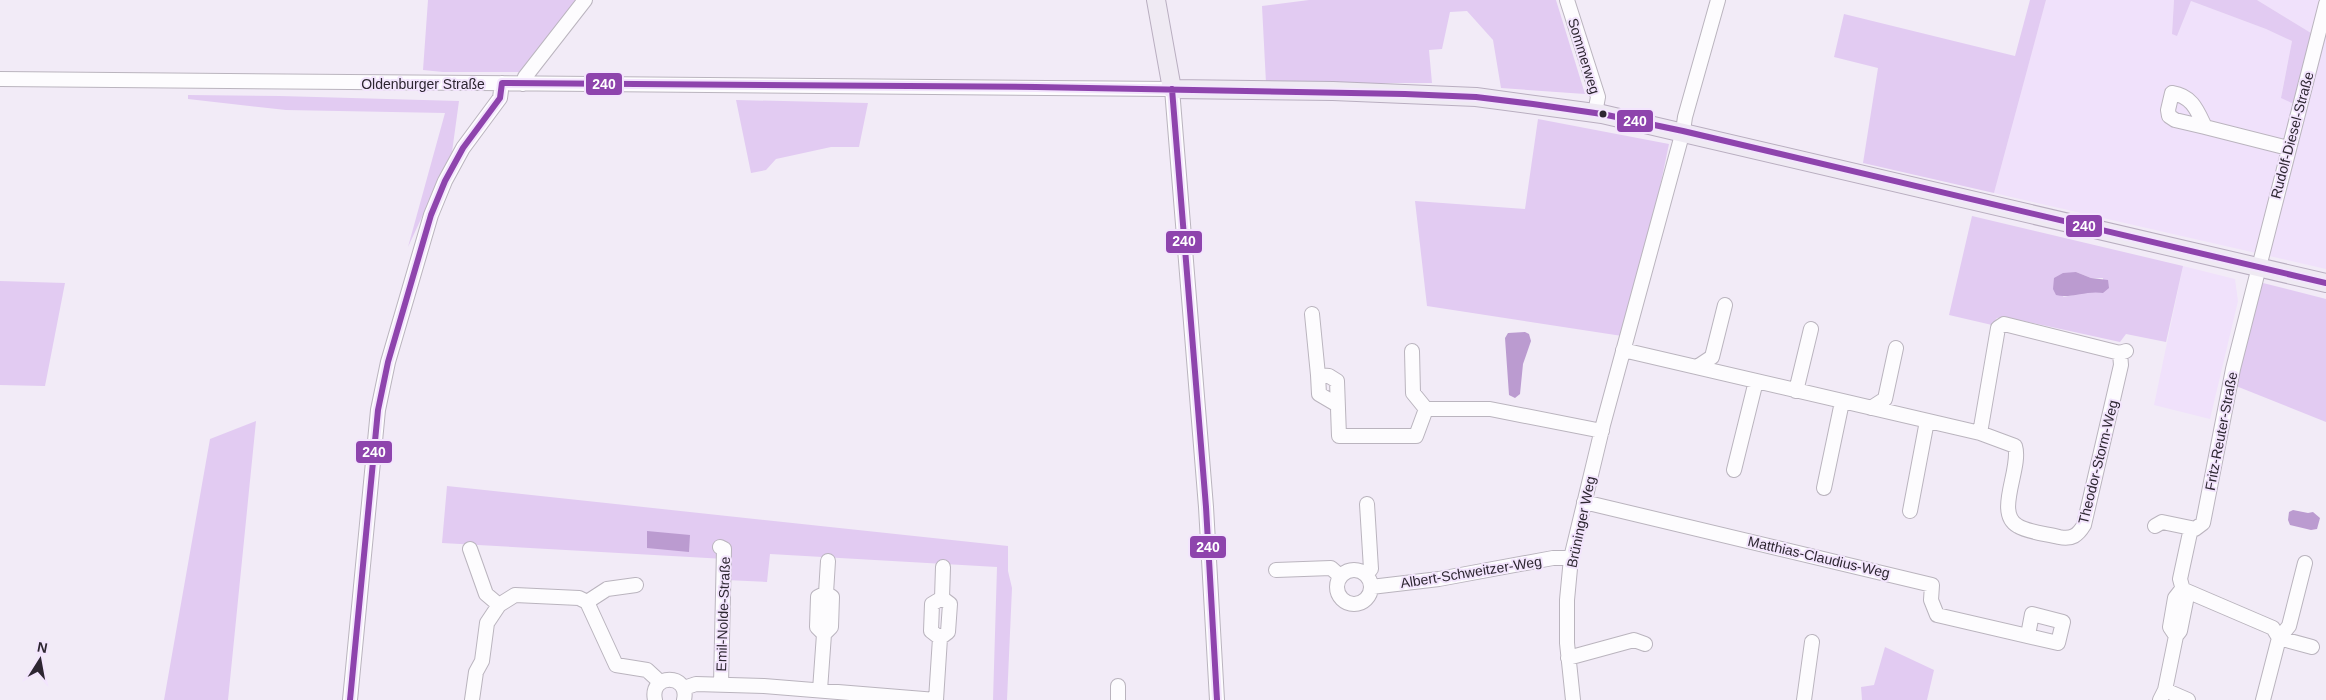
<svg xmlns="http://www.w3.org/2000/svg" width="2326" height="700" font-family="Helvetica,sans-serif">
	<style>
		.built { fill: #f0e1fb }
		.green { fill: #e2cbf2; fill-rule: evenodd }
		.water { fill: #bb9bd0 }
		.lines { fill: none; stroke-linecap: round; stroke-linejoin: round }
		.minor-casing { stroke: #bab4be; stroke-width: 16 }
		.major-casing { stroke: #b9aec0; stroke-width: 20 }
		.minor { stroke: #fdfcfe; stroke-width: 14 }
		.major { stroke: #efeaf3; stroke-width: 18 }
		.bus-1-casing { stroke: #f3e5fd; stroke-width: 10 }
		.bus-1 { stroke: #8e44ad; stroke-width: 6 }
		.bus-dot { fill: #2d2631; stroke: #f3e5fd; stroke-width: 2 }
		.labels { text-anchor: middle; stroke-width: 4; stroke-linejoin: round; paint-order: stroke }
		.street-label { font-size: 14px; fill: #2d2631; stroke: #f3e5fd }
		.line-badge { stroke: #f3e5fd; stroke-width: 2 }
		.badge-label { font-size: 14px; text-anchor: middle; font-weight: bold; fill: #fff }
	</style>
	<rect width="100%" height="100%" fill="#f2ebf7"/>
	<!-- built -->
	<path class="built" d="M2046,0H2174L2172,33L2177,36L2191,1L2266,29L2292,41L2281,97L2311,33L2257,0H2326V269L1994,193Z
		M2183,266L2235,279L2238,301L2210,419L2154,405Z"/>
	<!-- green -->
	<path class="green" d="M428,0H576L519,72H443L423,70Z
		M1309,0H1556L1585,94L1501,88L1493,40L1467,11L1450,12L1442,49L1429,50L1432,83H1266L1262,6Z
		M2030,0H2046L1994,193L1863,163L1878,68L1834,57L1844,14L2015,56Z
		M2174,0H2257L2311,33L2294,104L2281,98L2292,41L2266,29L2191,1L2177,36L2172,34Z
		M188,95L280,96L459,101L452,152L408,247L445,113L286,110L188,99Z
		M736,100L868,103L859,147H831L776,159L766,170L751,173Z
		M1538,119L1669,144L1648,244L1622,336L1427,306L1415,201L1525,209Z
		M1972,216L2183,266L2166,342L2126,334L2120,342L2005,317L1997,318L1992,325L1949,315ZM2076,272L2091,278H2103V293L2094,291L2063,297Z
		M0,281L65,283L45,386L0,385Z
		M2259,282L2326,299V422L2236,386Z
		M256,421L228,700H164L210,439Z
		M447,486L1008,546V571L1012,588L1007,700H993L997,567L770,554L767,582L726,580L725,559L442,543Z
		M1885,647L1934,670L1927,700H1862L1861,687L1874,685Z"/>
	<!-- water -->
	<path class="water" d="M2076,272L2091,278L2108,280L2109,288L2103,293C2087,290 2070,299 2056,295L2053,289L2054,278L2063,273Z
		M1525,332L1529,334L1531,341L1523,364L1520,394L1515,398L1509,395L1505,338L1508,333Z
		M2293,510L2308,513L2313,512L2320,518L2317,529L2311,530L2290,525L2288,520L2289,512Z
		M647,531L690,535L689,552L647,548Z"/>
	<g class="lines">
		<!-- minor casing -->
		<g class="minor-casing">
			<path id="minor" d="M1567,0L1598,97L1595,113
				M0,79C391,84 782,88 1172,89L1206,507L1217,700
				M523,84L525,77L585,0
				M2205,127L2175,120L2169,116L2168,110L2172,93C2192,96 2197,110 2205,127L2288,148
				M1312,314L1318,375L1329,376L1337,381L1339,436H1416L1426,409H1490L1602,431
				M1623,350L1980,433L2015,446C2022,468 1994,513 2018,526C2027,532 2048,534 2059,537C2072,540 2078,535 2084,525L2121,365L2120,353
				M1412,351L1413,393L1426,409
				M1697,367L1712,357L1725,305
				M1318,375L1319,394L1336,404
				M1796,391L1811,329
				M1871,408L1885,399L1896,348
				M1980,433L1998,328L2004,324L2120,353L2126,351
				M1734,470L1756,381
				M1824,488L1842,402
				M1584,502L1932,585L1931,600L1937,615L2058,643L2063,622L2032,614L2028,635
				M1910,511L1927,421
				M2155,526L2162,522L2191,528
				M720,547L724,549L721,684
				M470,549L486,594L499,605
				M1337 587a17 17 0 1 1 34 0a17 17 0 1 1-34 0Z
				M1276,570L1331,568L1340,576
				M1365,574L1371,569L1367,504
				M1371,587L1439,579L1553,558H1571
				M2182,589L2175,598L2170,627L2176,636L2180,631L2186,601L2180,579L2191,528L2195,529L2203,523L2233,369L2326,4
				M2182,589L2273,628L2279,638
				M587,602L607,589L636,585
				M824,634L817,627L818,597L826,593
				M940,638L931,631L932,604L942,598
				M2279,638L2312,647
				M1568,658L1634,640L1645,644
				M1118,686V700
				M684,688L696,684L764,686L936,700L940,638L948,632L950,604L942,598L943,567
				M820,690L824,634L831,627L832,597L826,593L828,561
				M2165,690L2188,700
				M350,700L378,410L388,362L431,215L445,181L463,148L500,98L502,83
				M472,700L476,672L482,661L487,623L499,605L515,595L579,598L587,602L616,665L647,670L660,682
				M655,700C649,673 690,673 684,700
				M1573,700L1567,643V600L1571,558L1603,425L1683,131L1685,117L1718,0
				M1804,700L1812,642
				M2160,700L2165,690L2176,636
				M2263,700L2279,638L2289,626L2305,563"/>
		</g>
		<!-- major casing -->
		<g class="major-casing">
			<path id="major" d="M1156,0L1172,89L1333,91L1476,97L1602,114L2326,283"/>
		</g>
		<!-- minor -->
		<use href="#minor" class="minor"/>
		<!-- major -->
		<use href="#major" class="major"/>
		<!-- bus-1 casing -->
		<g class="bus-1-casing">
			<path id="bus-1" d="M1172,89L1206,507L1217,700
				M350,700L378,410L388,362L431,215L445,181L463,148L500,98L502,83L1036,87L1405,94L1476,97L1533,104L1602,114L1683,131L2326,283"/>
		</g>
		<!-- bus-1 -->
		<use href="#bus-1" class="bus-1"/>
	</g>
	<!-- markers -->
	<circle class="bus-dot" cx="1603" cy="114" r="4.5"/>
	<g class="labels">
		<!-- street labels -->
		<g class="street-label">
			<text transform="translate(1584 56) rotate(73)" y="5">Sommerweg</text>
			<text x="423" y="89">Oldenburger Straße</text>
			<text transform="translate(2292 135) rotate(-75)" y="5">Rudolf-Diesel-Straße</text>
			<text transform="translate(2221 431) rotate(-79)" y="5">Fritz-Reuter-Straße</text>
			<text transform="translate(2098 462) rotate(-76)" y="5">Theodor-Storm-Weg</text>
			<text transform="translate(1581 522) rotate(-78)" y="5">Brüninger Weg</text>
			<text transform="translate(1819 557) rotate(13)" y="5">Matthias-Claudius-Weg</text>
			<text transform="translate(1471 572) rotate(-9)" y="5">Albert-Schweitzer-Weg</text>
			<text transform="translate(723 614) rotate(-88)" y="5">Emil-Nolde-Straße</text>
		</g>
	</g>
	<g class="line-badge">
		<rect x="585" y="72" width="38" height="24" rx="5" fill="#8e44ad"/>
		<rect x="1616" y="109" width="38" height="24" rx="5" fill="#8e44ad"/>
		<rect x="2065" y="214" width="38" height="24" rx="5" fill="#8e44ad"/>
		<rect x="1165" y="230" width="38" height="24" rx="5" fill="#8e44ad"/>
		<rect x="355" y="440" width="38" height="24" rx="5" fill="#8e44ad"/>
		<rect x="1189" y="535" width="38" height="24" rx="5" fill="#8e44ad"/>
	</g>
	<g class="badge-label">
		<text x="604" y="89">240</text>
		<text x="1635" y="126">240</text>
		<text x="2084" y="231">240</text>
		<text x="1184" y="246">240</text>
		<text x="374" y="457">240</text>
		<text x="1208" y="552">240</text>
	</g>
	<!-- north arrow -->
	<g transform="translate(40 660) rotate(11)" stroke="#f3e5fd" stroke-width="4" paint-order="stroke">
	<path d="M0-4L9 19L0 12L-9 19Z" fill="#2d2631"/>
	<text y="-8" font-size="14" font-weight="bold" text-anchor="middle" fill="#2d2631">N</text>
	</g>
</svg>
